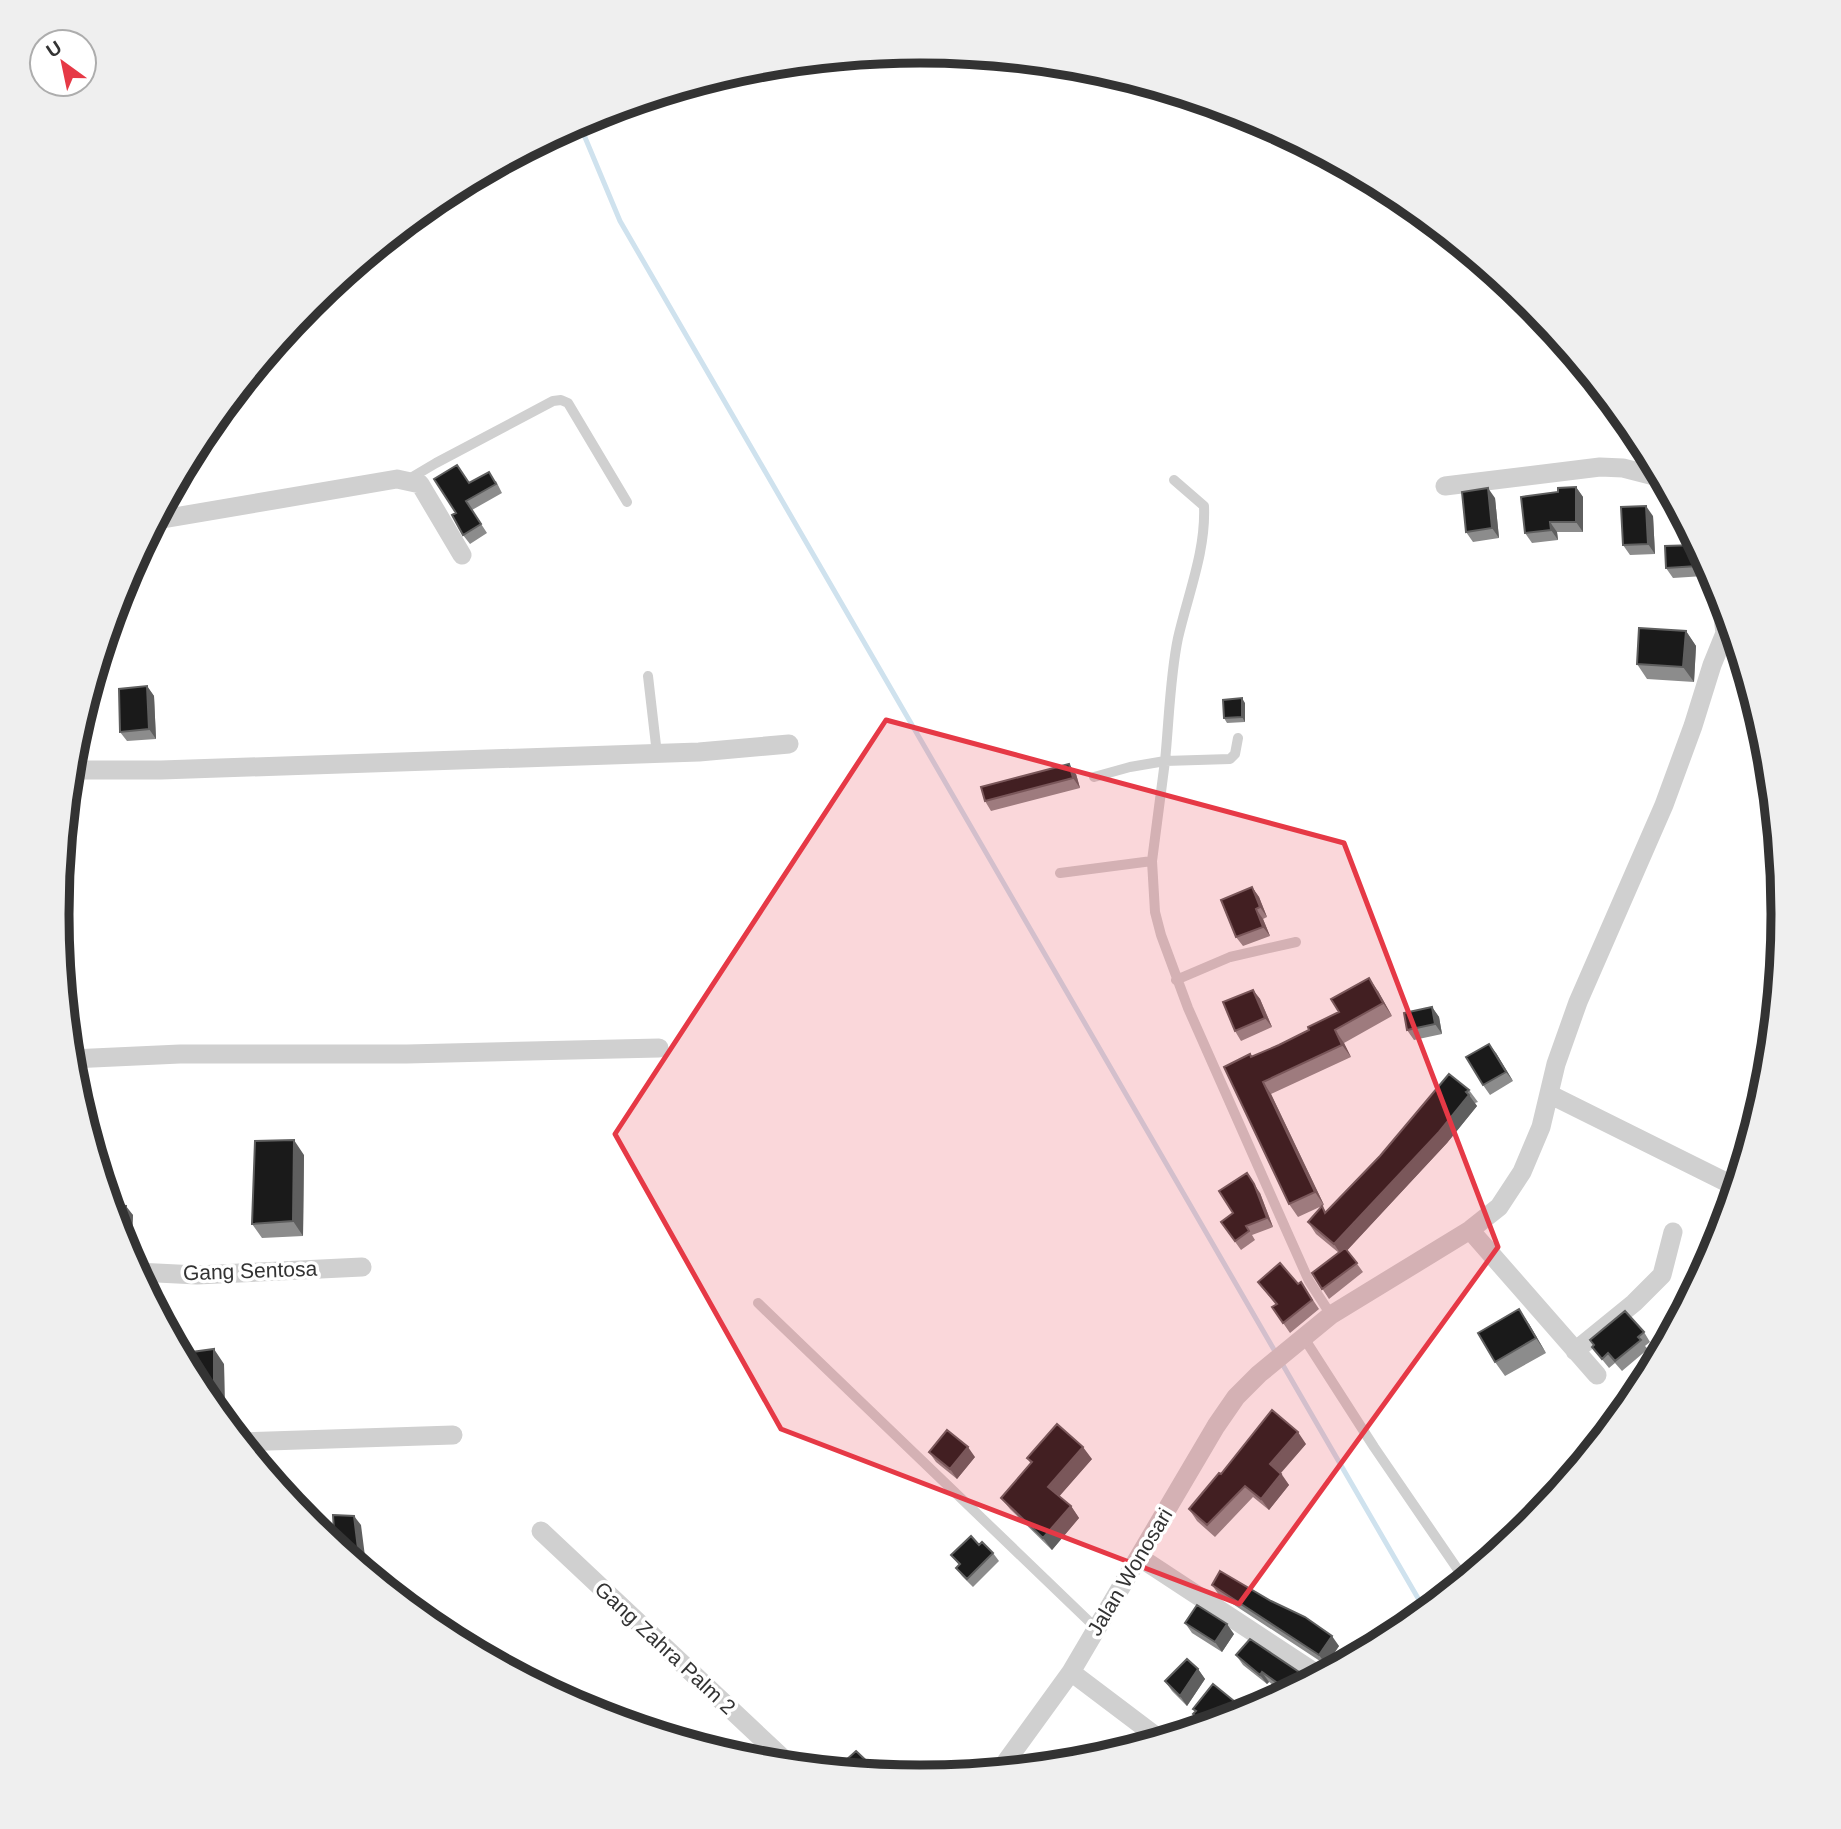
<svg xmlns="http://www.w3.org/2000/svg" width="1841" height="1829" font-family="Arial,sans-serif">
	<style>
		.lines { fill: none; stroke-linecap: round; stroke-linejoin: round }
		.stream { stroke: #cfe2ee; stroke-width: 5 }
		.service { stroke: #d0d0d0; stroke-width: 10 }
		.minor { stroke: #d0d0d0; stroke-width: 19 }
		.wall { fill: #8c8c8c }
		.shaded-wall { fill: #5f5f5f }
		.building { fill: #1a1a1a; stroke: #5f5f5f; stroke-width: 2 }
		.marked { fill: #e63946; fill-opacity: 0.2; stroke: #e63946; stroke-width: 5; stroke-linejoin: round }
		.labels { text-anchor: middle; stroke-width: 7; stroke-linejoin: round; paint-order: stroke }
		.street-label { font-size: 21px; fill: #333; stroke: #fff }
		.rim { fill: none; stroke: #333; stroke-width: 9 }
	</style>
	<rect width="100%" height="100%" fill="#fff"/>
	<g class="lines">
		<!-- stream -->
		<path class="stream" d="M579,123L620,221L1426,1612"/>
		<!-- service -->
		<path class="service" d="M409,479L436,463L553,401L561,400L568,403L627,502
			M1174,480L1204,506C1206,551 1188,594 1178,638C1170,676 1169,721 1165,761L1230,759L1235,754L1238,738
			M648,676L657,754
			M1094,777L1130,767L1165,761L1152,861L1155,912L1161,935L1188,1008L1288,1234L1309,1281L1331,1315
			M1060,873L1152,861
			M1176,980L1230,957L1296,942
			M758,1303L1097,1629
			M1304,1338L1374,1447L1465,1580"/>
		<!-- minor -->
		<path class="minor" d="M1445,486L1600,467L1623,468L1662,478
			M157,520L397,479L420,484L462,555
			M1719,586L1725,633
			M71,770H161L699,752L789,744
			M71,1059L180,1054H407L659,1048
			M1551,1095L1736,1187
			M1470,1230L1597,1375
			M137,1272L197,1275L362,1267
			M1575,1351L1634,1303L1662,1275L1673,1232
			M242,1442L453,1435
			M541,1531L790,1765
			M1139,1557L1320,1676
			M465,1643L472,1649
			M1071,1672L1161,1740
			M1000,1770L1071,1672L1216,1426L1236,1397L1259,1374L1331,1315L1470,1230L1499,1207L1522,1172L1541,1127L1556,1064L1578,1002L1664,805L1693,726L1712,665L1725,633L1731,624"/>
	</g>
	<!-- wall -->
	<path class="wall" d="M496,481L502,493L472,510L487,533L470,544L463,535L456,513L469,483Z
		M1576,487L1583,497V532H1557L1558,540L1532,543L1525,533L1558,492Z
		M1495,498L1499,538L1473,542L1466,532Z
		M1653,516L1655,554L1630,555L1623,545Z
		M1697,545L1704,556V576L1673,578L1666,568Z
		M1686,631L1696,646L1694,682L1647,679L1637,664Z
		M147,686L154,696L156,739L127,741L120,732Z
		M1245,703V722L1227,723L1224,718Z
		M1076,774L1080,788L991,811L985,801Z
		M1252,887L1259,897L1267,917L1263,919L1270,936L1243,946L1236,937Z
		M1253,990L1260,999L1272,1027L1241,1041L1235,1031Z
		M1378,991L1392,1016L1344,1043L1351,1057L1271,1094L1324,1205L1298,1217L1289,1204L1251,1057L1279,1045L1309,1030Z
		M1432,1007L1439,1017L1442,1034L1414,1040L1407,1030Z
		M1496,1053L1513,1081L1490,1095L1483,1085Z
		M1469,1090L1478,1102L1475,1103L1477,1106L1447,1143L1347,1250L1363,1272L1329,1299L1312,1273L1339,1253L1316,1234L1308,1222L1322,1206L1326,1212L1380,1156Z
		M304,1155L303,1236L262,1238L252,1224Z
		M106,1191L113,1192L119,1202V1205L133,1215L132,1234H119Z
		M1260,1193L1273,1227L1252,1235L1255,1240L1241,1250L1221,1222Z
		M1258,1282L1298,1284L1301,1282L1319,1309L1290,1333L1272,1307L1276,1305Z
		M1529,1324L1546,1353L1505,1376L1495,1362Z
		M1644,1332L1650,1342L1645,1346L1648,1349L1622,1371L1615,1363L1609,1368L1592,1347L1594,1346L1590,1340Z
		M224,1364L225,1416H220L202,1394Z
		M1306,1444L1281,1473L1289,1485L1269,1510L1253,1497L1215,1537L1197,1521L1189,1509L1221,1474Z
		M929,1452L975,1457L957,1479L936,1462Z
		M1027,1458L1092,1459L1059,1496L1071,1506L1079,1518L1052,1550L1010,1509L1001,1498L1031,1464Z
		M979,1545L993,1553L999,1561L973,1587L962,1576L956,1568L959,1565L951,1555Z
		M1212,1585L1339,1646L1326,1665L1219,1595Z
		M1185,1623L1234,1634L1222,1652L1192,1633Z
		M1236,1655L1305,1676L1309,1681L1286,1694L1269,1682L1267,1684L1243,1665Z
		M1198,1669L1205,1679L1187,1706L1172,1691L1165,1681Z
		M1234,1701L1241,1711L1235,1718L1203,1727L1193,1714L1196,1712L1193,1709Z
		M875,1769L878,1774L835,1770Z"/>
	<!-- shaded-wall -->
	<path class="shaded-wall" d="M1576,487L1583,497V532L1576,522Z
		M1488,488L1495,498L1499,538L1492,528Z
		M1646,506L1653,516L1655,554L1648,544Z
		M1550,522L1557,532L1558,540L1551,530Z
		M1697,545L1704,556V576L1698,566Z
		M1686,631L1696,646L1694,682L1683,667Z
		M147,686L154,696L156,739L149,729Z
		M1242,698L1245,703V722L1242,717Z
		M1069,764L1076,774L1080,788L1073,778Z
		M1252,887L1259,897L1267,917L1260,907Z
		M1256,909L1263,919L1270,936L1263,927Z
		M1369,978L1378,991L1392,1016L1383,1003Z
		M1253,990L1260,999L1272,1027L1265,1018Z
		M1432,1007L1439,1017L1442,1034L1435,1024Z
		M1335,1030L1344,1043L1351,1057L1342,1045Z
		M1489,1044L1496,1053L1513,1081L1506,1072Z
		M1263,1082L1271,1094L1324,1205L1315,1192Z
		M1469,1095L1477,1106L1447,1143L1342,1256L1334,1244Z
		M294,1140L304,1155L303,1236L293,1221Z
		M1247,1173L1260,1193L1273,1227L1267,1218Z
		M113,1192L119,1202L118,1215L111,1205Z
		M126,1206L133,1215L132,1234L125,1224Z
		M1519,1309L1529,1324L1546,1353L1536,1338Z
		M214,1349L224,1364L225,1416L214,1402Z
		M1298,1432L1306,1444L1278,1476L1270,1464Z
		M968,1447L975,1457L957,1479L950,1469Z
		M1083,1447L1092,1459L1057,1499L1048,1487Z
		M1281,1474L1289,1485L1269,1510L1261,1499Z
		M1071,1506L1079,1518L1052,1550L1043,1538Z
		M354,1516L361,1525L367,1572L360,1565Z
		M1227,1624L1234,1634L1222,1652L1215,1642Z
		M1332,1636L1339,1646L1326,1665L1319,1655Z
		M1198,1669L1205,1679L1187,1706L1180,1696Z
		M1262,1672L1269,1682L1267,1684L1260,1675Z
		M1305,1676L1309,1681L1296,1688Z"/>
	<!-- building -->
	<path class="building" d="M457,465L469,483L489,472L496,484L466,501L481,524L463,535L452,515L456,513L434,479Z
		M1576,487V522H1550L1551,530L1525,533L1521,497L1558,492V488Z
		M1488,488L1492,528L1466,532L1462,492Z
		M1646,506L1648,544L1623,545L1621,507Z
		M1697,545L1698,566L1666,568L1665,546Z
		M1639,628L1686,631L1683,667L1637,664Z
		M147,686L149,729L120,732L119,689Z
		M1242,698V717L1224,718L1223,700Z
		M1069,764L1073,778L985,801L981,787Z
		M1252,887L1260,907L1256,909L1263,927L1236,937L1221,900Z
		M1369,978L1383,1003L1335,1030L1342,1045L1263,1082L1315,1192L1289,1204L1224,1067L1250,1054L1251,1057L1279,1045L1309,1030L1308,1027L1339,1012L1331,999Z
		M1253,990L1265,1018L1235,1031L1223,1002Z
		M1432,1007L1435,1024L1407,1030L1404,1013Z
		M1489,1044L1506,1072L1483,1085L1466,1057Z
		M1449,1074L1469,1090L1466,1092L1469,1095L1439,1132L1334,1244L1308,1222L1322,1206L1325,1213L1380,1156Z
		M294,1140L293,1221L252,1224L255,1141Z
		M1247,1173L1254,1184L1267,1218L1246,1226L1249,1231L1235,1241L1221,1222L1233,1213L1219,1191Z
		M106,1191L113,1192L111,1205L126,1206L125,1224H116Z
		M1345,1248L1357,1263L1322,1289L1312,1273Z
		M1280,1263L1298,1284L1301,1282L1312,1300L1283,1323L1272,1307L1277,1304L1258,1282Z
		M1519,1309L1536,1338L1495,1362L1478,1333Z
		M1625,1311L1644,1332L1638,1337L1641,1340L1615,1361L1608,1353L1602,1359L1592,1347L1594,1345L1590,1340Z
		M214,1349V1402H209L202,1394L184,1360L185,1353Z
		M1272,1410L1298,1432L1270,1464L1281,1474L1261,1499L1245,1486L1207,1525L1189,1509L1219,1473L1221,1474Z
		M1057,1424L1083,1447L1048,1487L1071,1506L1043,1538L1001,1498L1032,1462L1027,1458Z
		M947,1430L968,1447L950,1469L929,1452Z
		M333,1515L354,1516L360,1565H359L313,1528L334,1531Z
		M971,1536L979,1545L982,1542L993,1553L967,1579L956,1568L960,1564L951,1555Z
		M1220,1571L1271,1601L1305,1617L1332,1636L1319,1655L1212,1585Z
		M1197,1605L1227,1624L1215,1642L1185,1623Z
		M1250,1639L1305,1676L1296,1688L1290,1692L1262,1672L1260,1675L1236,1655Z
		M1357,1652L1360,1654L1351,1659Z
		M1187,1659L1198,1669L1180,1696L1165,1681Z
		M1213,1684L1234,1701L1211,1725L1206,1726L1193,1714L1196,1711L1193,1709Z
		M856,1751L875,1769L870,1773L835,1770Z"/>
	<!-- marked area -->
	<path class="marked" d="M886,720L1344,843L1498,1247L1239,1604L781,1429L615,1134Z"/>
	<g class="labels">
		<!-- street labels -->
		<g class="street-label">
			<text transform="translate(250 1271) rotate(-2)" y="7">Gang Sentosa</text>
			<text transform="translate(1130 1572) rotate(-59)" y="7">Jalan Wonosari</text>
			<text transform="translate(665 1648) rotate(43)" y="7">Gang Zahra Palm 2</text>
		</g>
	</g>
	<!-- crop -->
	<path d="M0 0H1841V1829H0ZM69 914a851 851 0 1 1 1702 0a851 851 0 1 1-1702 0Z" fill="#efefef" fill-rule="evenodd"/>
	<path class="rim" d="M69 914a851 851 0 1 1 1702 0a851 851 0 1 1-1702 0Z"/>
	<!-- north arrow -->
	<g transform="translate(63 63) rotate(327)"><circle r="33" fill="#ffffff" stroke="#adadad" stroke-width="2"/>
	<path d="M0-5L12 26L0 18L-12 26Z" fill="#e63946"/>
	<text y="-10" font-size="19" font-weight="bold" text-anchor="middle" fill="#333333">U</text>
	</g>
</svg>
